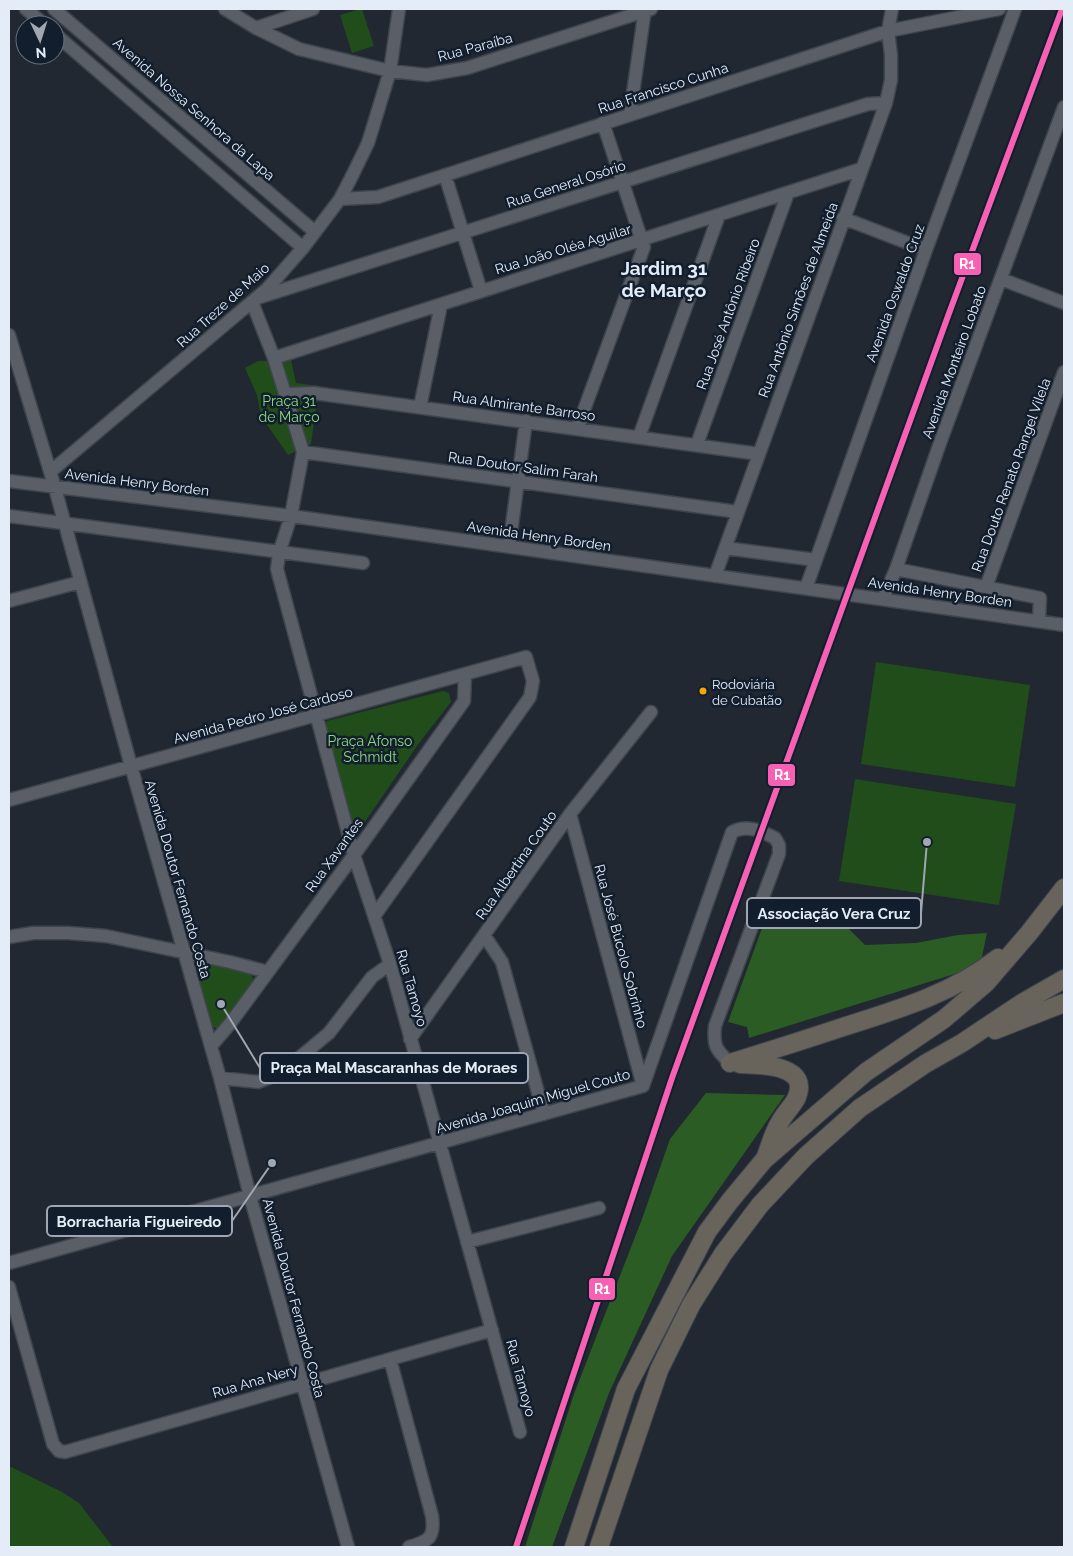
<svg xmlns="http://www.w3.org/2000/svg" width="1073" height="1556" font-family="Raleway,sans-serif">
	<style>
		.green { fill: #214d1a }
		.forest { fill: #2b5c23 }
		.lines { fill: none; stroke-linecap: round; stroke-linejoin: round }
		.minor-casing { stroke: #3f454d; stroke-width: 15 }
		.highway-casing { stroke: #3f454d; stroke-width: 20 }
		.minor { stroke: #5a5f67; stroke-width: 12 }
		.highway { stroke: #68645c; stroke-width: 18 }
		.rail-1-casing { stroke: #121e2d; stroke-width: 10 }
		.rail-1 { stroke: #f860b3; stroke-width: 6 }
		.bus-dot { fill: #f7a600; stroke: #121e2d; stroke-width: 2 }
		.labels { text-anchor: middle; stroke-width: 5; stroke-linejoin: round; paint-order: stroke }
		.bus-label { font-size: 13px; fill: #e4ecf7; stroke: #121e2d; text-anchor: start }
		.street-label { font-size: 14px; fill: #e4ecf7; stroke: #121e2d }
		.park-label { font-size: 14px; fill: #8dd87d; stroke: #121e2d }
		.district-label { font-size: 19px; font-weight: bold; fill: #e4ecf7; stroke: #121e2d }
		.leader { fill: none; stroke: #a0a7b2; stroke-width: 2 }
		.callout-dot { fill: #a0a7b2; stroke: #121e2d; stroke-width: 2 }
		.callout { fill: #121e2d; stroke: #a0a7b2; stroke-width: 2 }
		.callout-label { font-size: 15px; text-anchor: middle; font-weight: bold; fill: #e4ecf7 }
		.line-badge { stroke: #121e2d; stroke-width: 2 }
		.badge-label { font-size: 14px; text-anchor: middle; font-weight: bold; fill: #fff }
	</style>
	<rect width="100%" height="100%" fill="#212831"/>
	<!-- green -->
	<path class="green" d="M360,9H362L374,46L352,53L340,15Z
		M291,360L296,383L319,386L311,444L288,455L261,416L257,395L245,368L258,361Z
		M876,662L1030,685L1015,787L861,764Z
		M443,691L449,693L451,702L419,743L358,832L354,829L342,793L326,725L327,721Z
		M855,779L1016,804L999,905L839,881Z
		M201,963L248,972C252,974 253,978 253,982L218,1029L212,1026L197,972L196,967L198,964Z
		M9,1466L62,1492L79,1503L113,1547H9Z"/>
	<!-- forest -->
	<path class="forest" d="M784,907H810L845,925L865,945L916,943L958,935L987,933L980,966L749,1038L747,1027L728,1022L762,928Z
		M706,1093L785,1095L672,1256L609,1393L552,1547H525L574,1394L642,1219L670,1139Z"/>
	<g class="lines">
		<!-- minor casing -->
		<g class="minor-casing">
			<path id="minor" d="M26,9L45,25
				M54,9L315,232
				M225,9L256,28L299,49L390,71L427,75L467,68L651,9
				M256,28L313,9
				M55,34L303,248
				M630,114L645,9
				M445,175L481,291
				M340,199L378,197L888,31L999,9
				M843,218L926,250
				M1001,279L1064,303
				M257,298L868,104L886,103
				M252,302L274,358L303,452L291,516L279,553L277,569L354,855L390,964L520,1432
				M9,335L55,488L131,766L220,1078L250,1196L348,1547
				M274,358L861,169
				M285,394L314,393L759,454
				M420,407L441,305
				M577,429L644,247L603,123
				M639,437L719,215
				M697,444L788,193
				M303,452L738,512
				M50,472L267,289L303,248L340,199L352,176L368,143L390,71L399,9
				M9,481L291,516L1064,625
				M9,516L363,563
				M509,547L526,421
				M725,548L816,560
				M896,569L1040,598L1039,621
				M715,576L886,103L891,80V55L888,31L892,9
				M986,587L1064,372
				M806,588L926,250L1015,9
				M883,599L896,569L940,443L1064,107
				M9,601L80,582
				M9,800L526,657L533,681L530,697L375,915
				M570,814L643,1086
				M484,935L502,962L544,1114
				M9,937L33,933H68L106,936L230,962L268,972
				M410,1039L570,814L651,712
				M211,1046L229,1025L354,855L464,701L465,675
				M220,1078L258,1082L281,1073L329,1033L372,977L390,964
				M467,1242L599,1208
				M9,1263L643,1086L732,832C747,824 761,831 775,838L779,845V854L715,1026C713,1046 716,1050 730,1063
				M9,1287L53,1444L59,1451L65,1452L492,1330
				M390,1359L432,1516C435,1538 429,1541 409,1547"/>
		</g>
		<!-- highway casing -->
		<g class="highway-casing">
			<path id="highway" d="M995,1030L1064,1003
				M730,1063C769,1051 807,1039 846,1026C900,1009 953,993 998,958
				M740,1064C760,1065 812,1064 796,1099C791,1108 783,1115 779,1124C773,1134 770,1146 766,1156
				M574,1547L626,1389L707,1232L730,1201L764,1160L866,1072L944,1019L986,983L1029,933L1064,888
				M599,1547L659,1370L691,1305L723,1254L760,1205L806,1156L860,1108L925,1064L962,1043L1022,1003L1064,979"/>
		</g>
		<!-- minor -->
		<use href="#minor" class="minor"/>
		<!-- highway -->
		<use href="#highway" class="highway"/>
		<!-- rail-1 casing -->
		<g class="rail-1-casing">
			<path id="rail-1" d="M516,1547L672,1078L948,316L1062,9"/>
		</g>
		<!-- rail-1 -->
		<use href="#rail-1" class="rail-1"/>
	</g>
	<!-- markers -->
	<circle class="bus-dot" cx="703" cy="691" r="4.5"/>
	<g class="labels">
		<!-- bus labels -->
		<g class="bus-label">
			<text x="712" y="689">Rodoviária<tspan x="712" dy="16">de Cubatão</tspan></text>
		</g>
		<!-- street labels -->
		<g class="street-label">
			<text transform="translate(475 47) rotate(-15)" y="5">Rua Paraíba</text>
			<text transform="translate(663 88) rotate(-18)" y="5">Rua Francisco Cunha</text>
			<text transform="translate(194 109) rotate(41)" y="5">Avenida Nossa Senhora da Lapa</text>
			<text transform="translate(566 184) rotate(-18)" y="5">Rua General Osório</text>
			<text transform="translate(563 249) rotate(-17)" y="5">Rua João Oléa Aguilar</text>
			<text transform="translate(895 293) rotate(-70)" y="5">Avenida Oswaldo Cruz</text>
			<text transform="translate(798 300) rotate(-70)" y="5">Rua Antônio Simões de Almeida</text>
			<text transform="translate(223 305) rotate(-42)" y="5">Rua Treze de Maio</text>
			<text transform="translate(728 314) rotate(-70)" y="5">Rua José Antônio Ribeiro</text>
			<text transform="translate(954 362) rotate(-70)" y="5">Avenida Monteiro Lobato</text>
			<text transform="translate(524 406) rotate(8)" y="5">Rua Almirante Barroso</text>
			<text transform="translate(523 467) rotate(8)" y="5">Rua Doutor Salim Farah</text>
			<text transform="translate(1011 475) rotate(-70)" y="5">Rua Douto Renato Rangel Vilela</text>
			<text transform="translate(137 482) rotate(7)" y="5">Avenida Henry Borden</text>
			<text transform="translate(539 536) rotate(8)" y="5">Avenida Henry Borden</text>
			<text transform="translate(940 592) rotate(8)" y="5">Avenida Henry Borden</text>
			<text transform="translate(263 715) rotate(-15)" y="5">Avenida Pedro José Cardoso</text>
			<text transform="translate(334 855) rotate(-54)" y="5">Rua Xavantes</text>
			<text transform="translate(516 865) rotate(-55)" y="5">Rua Albertina Couto</text>
			<text transform="translate(178 879) rotate(74)" y="5">Avenida Doutor Fernando Costa</text>
			<text transform="translate(621 946) rotate(75)" y="5">Rua José Búcolo Sobrinho</text>
			<text transform="translate(412 988) rotate(74)" y="5">Rua Tamoyo</text>
			<text transform="translate(533 1101) rotate(-16)" y="5">Avenida Joaquim Miguel Couto</text>
			<text transform="translate(294 1298) rotate(75)" y="5">Avenida Doutor Fernando Costa</text>
			<text transform="translate(521 1378) rotate(75)" y="5">Rua Tamoyo</text>
			<text transform="translate(255 1381) rotate(-16)" y="5">Rua Ana Nery</text>
		</g>
		<!-- park labels -->
		<g class="park-label">
			<text x="289" y="406">Praça 31<tspan x="289" dy="16">de Março</tspan></text>
			<text x="370" y="746">Praça Afonso<tspan x="370" dy="16">Schmidt</tspan></text>
		</g>
		<!-- district labels -->
		<g class="district-label">
			<text x="664" y="275">Jardim 31<tspan x="664" dy="22">de Março</tspan></text>
		</g>
	</g>
	<!-- callouts -->
	<path class="leader" d="M927 842L921 913M221 1004L260 1068M272 1163L232 1221"/>
	<g class="callout-dot">
		<circle cx="927" cy="842" r="5"/>
		<circle cx="221" cy="1004" r="5"/>
		<circle cx="272" cy="1163" r="5"/>
	</g>
	<g class="callout">
		<rect x="747" y="898" width="174" height="30" rx="5"/>
		<rect x="260" y="1053" width="268" height="30" rx="5"/>
		<rect x="47" y="1206" width="185" height="30" rx="5"/>
	</g>
	<g class="callout-label">
		<text x="834" y="919">Associação Vera Cruz</text>
		<text x="394" y="1073">Praça Mal Mascaranhas de Moraes</text>
		<text x="139" y="1227">Borracharia Figueiredo</text>
	</g>
	<g class="line-badge">
		<rect x="953" y="252" width="29" height="24" rx="5" fill="#f860b3"/>
		<rect x="767" y="763" width="29" height="24" rx="5" fill="#f860b3"/>
		<rect x="588" y="1277" width="28" height="24" rx="5" fill="#f860b3"/>
	</g>
	<g class="badge-label">
		<text x="967" y="269">R1</text>
		<text x="782" y="780">R1</text>
		<text x="602" y="1294">R1</text>
	</g>
	<!-- border -->
	<rect width="1073" height="1556" fill="none" stroke="#e4ecf7" stroke-width="20"/>
	<!-- north arrow -->
	<g transform="translate(40 40) rotate(176)"><circle r="24" fill="#121e2d" stroke="#66707e"/>
	<path d="M0-4L9 19L0 12L-9 19Z" fill="#a0a7b2"/>
	<text y="-8" font-size="14" font-weight="bold" text-anchor="middle" fill="#e4ecf7">N</text>
	</g>
</svg>
